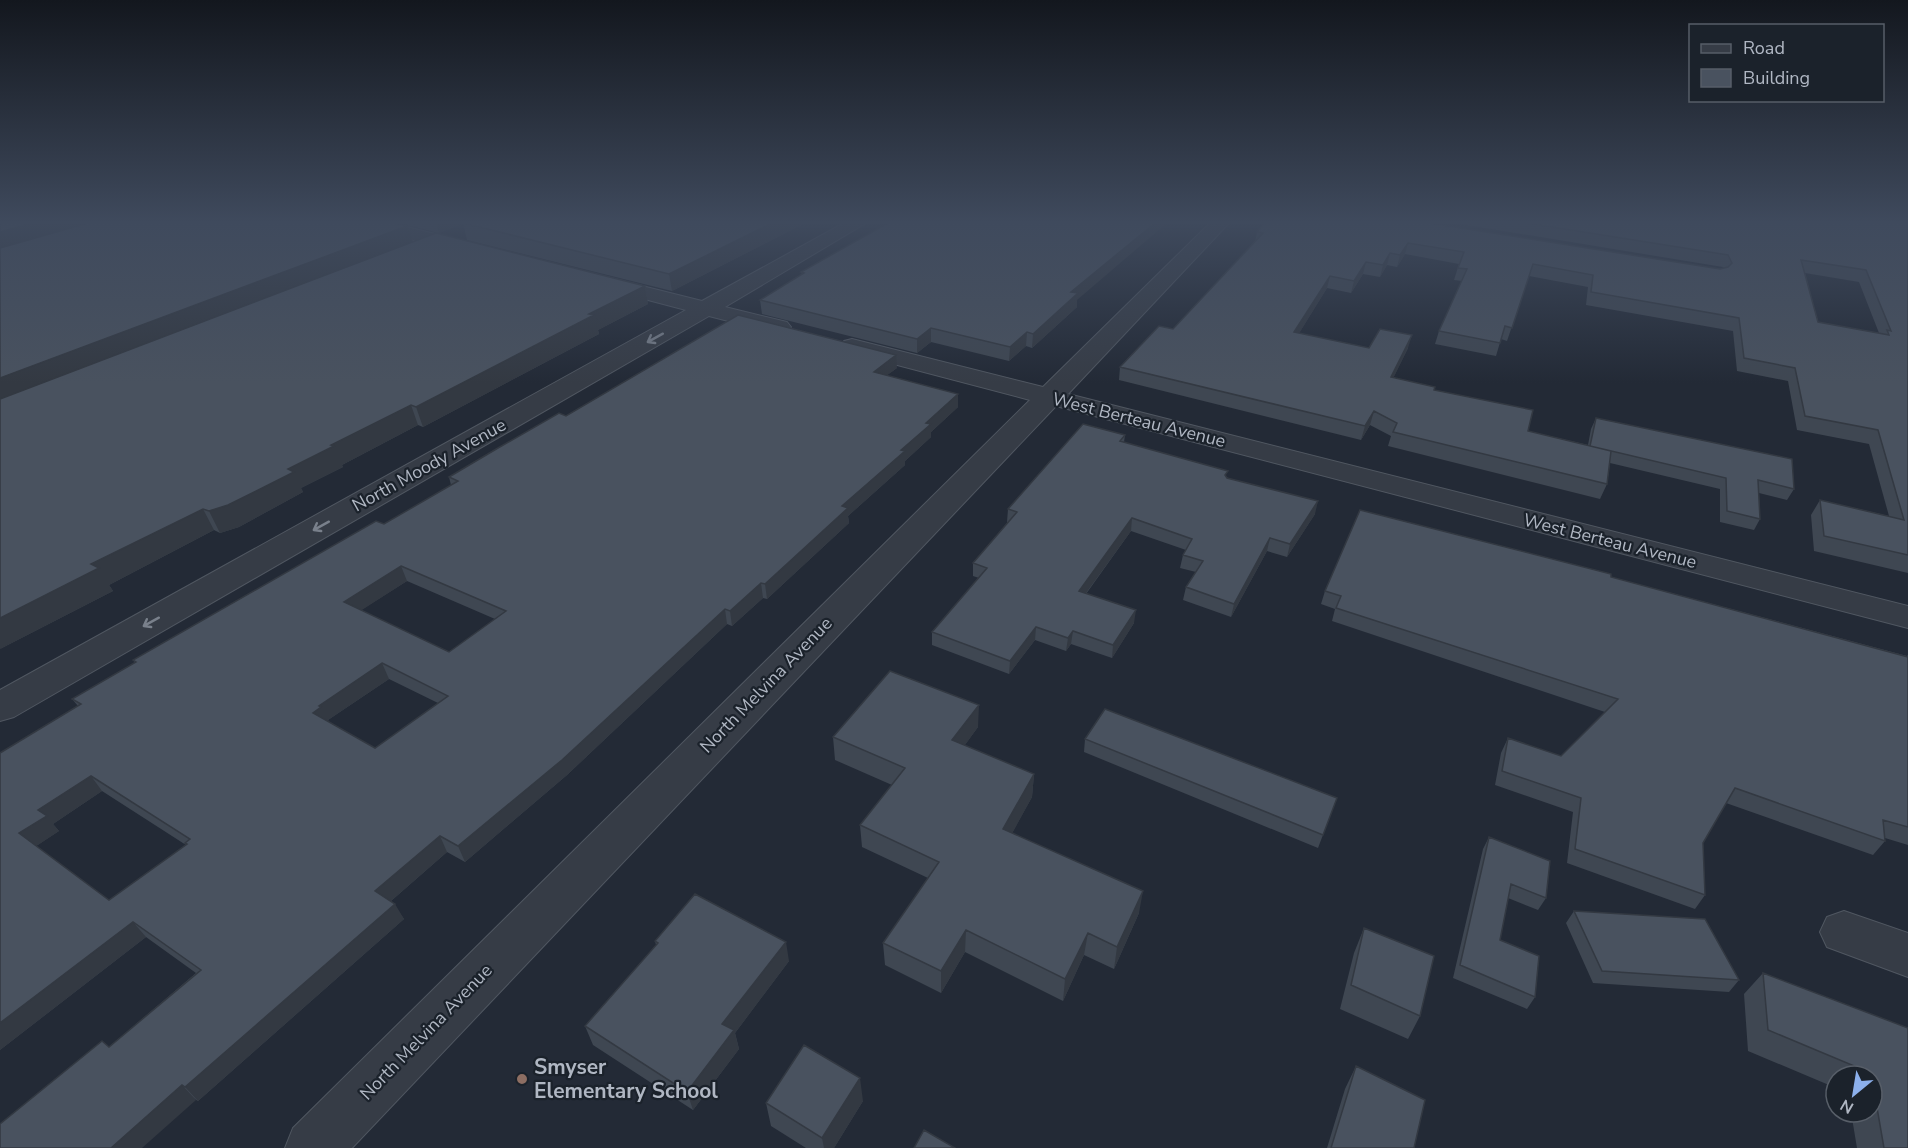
<svg xmlns="http://www.w3.org/2000/svg" width="1908" height="1148" font-family="'Nunito Sans',sans-serif">
	<style>
		.lines { fill: none; stroke-linecap: round; stroke-linejoin: round }
		.minor-casing { stroke: #505761; stroke-width: 2 }
		.minor { fill: #363c46; fill-rule: evenodd }
		.wall { fill: #3f4752; fill-rule: evenodd }
		.shaded-wall { fill: #333942 }
		.building { fill: #49525f; stroke: #333942; stroke-width: 1.5; fill-rule: evenodd }
		.oneway { stroke: #79808b }
		.education-dot { fill: #8d6e63; stroke: #1b222b; stroke-width: 2 }
		.labels { text-anchor: middle; stroke-width: 4.5; stroke-linejoin: round; paint-order: stroke }
		.street-label { font-size: 18px; fill: #b0b7c3; stroke: #1b222b }
		.near-poi-label { font-size: 21px; font-weight: bold; fill: #b0b7c3; stroke: #1b222b; text-anchor: start }
	</style>
	<rect width="100%" height="100%" fill="#232a36"/>
	<g class="lines">
		<!-- minor casing -->
		<g class="minor-casing">
			<path id="minor" d="M361,223H391L475,244L478,248L475,252L468,254L363,227Z
				M844,223H866L725,307L787,322L791,327L787,332L779,334L709,316L14,717L0,721V690L686,310L595,286L591,282L595,278L602,276L702,301Z
				M1210,223H1229L1068,394L1908,606V628L1056,406L352,1148H285L293,1128L1030,400L844,351L840,346L844,341L852,339L1043,387Z
				M1844,911L1908,933V977L1827,947L1820,932L1827,917Z"/>
		</g>
		<!-- minor -->
		<use href="#minor" class="minor"/>
	</g>
	<!-- wall -->
	<path class="wall" d="M399,223H805L672,291L467,240L463,223L439,233Z
		M1264,223L1720,269L1724,268L1723,267L1455,223H1908V573L1814,551L1811,515L1820,500L1889,516L1869,444L1797,430L1788,381L1737,371L1733,331L1586,305L1588,287L1529,276L1507,341L1501,339L1496,356L1435,344L1439,331L1462,281L1454,280L1459,264L1405,254L1397,267L1387,265L1380,277L1363,274L1351,293L1327,288L1299,333L1369,348H1408L1393,378L1434,390L1528,431L1588,445L1591,429L1596,418L1794,489L1787,500L1759,493L1760,519L1754,530L1720,522V489L1610,463L1607,484L1600,499L1388,446L1391,436L1370,425L1361,440L1119,380L1120,367L1173,329L1255,242L1257,232ZM1805,273L1859,282L1879,333L1818,322Z
		M413,242L645,286L648,304L598,330L599,334L423,427L418,425L342,465L343,467L301,488L303,492L239,527L220,533L214,530L109,585L113,591L0,649Z
		M801,272L1077,300V307L1032,348L1026,346L1009,361L931,342L917,353L762,314L760,300L802,274Z
		M897,368L887,375L958,407L931,432V437L905,461V465L848,516L849,523L767,599L763,598L732,626L727,624L567,775L465,862L447,852L391,901L404,919L198,1101L109,1047L196,973L146,937L0,1050V753L78,706L72,699L135,663L133,660L384,524L451,485L449,477L566,416ZM407,581L495,619L449,652L361,610ZM389,679L438,703L375,748L329,723L328,720ZM102,791L186,845L109,900L36,846L59,831L53,824Z
		M1125,435L1124,442L1226,477L1315,514L1287,557L1267,551L1231,617L1183,600L1186,587L1196,572L1180,568L1183,555L1186,550L1131,531L1086,594L1134,623L1112,658L1071,644L1066,651L1035,640L1009,674L932,645V632L979,578L973,576V563L1008,522H1007L1008,509Z
		M1611,577L1907,656L1908,655V845L1885,838V841L1873,855L1726,803L1703,843L1705,895L1695,909L1567,863L1573,812L1495,785L1501,753L1508,738L1561,756L1605,712L1332,621L1335,609L1321,604L1325,591Z
		M978,727L964,746L1034,774L1032,797L1012,833L1139,913L1114,969L1084,955L1063,1001L965,952L941,993L885,965L883,943L928,878L862,847L860,825L892,785L835,760L833,737Z
		M1085,739L1337,798L1318,848L1084,752Z
		M1489,837L1546,898L1538,910L1508,898L1500,940L1535,997L1527,1009L1453,978L1483,849Z
		M1574,911L1739,980L1729,992L1593,983L1566,923Z
		M1364,928L1420,1016L1408,1039L1340,1009L1354,953Z
		M655,941L789,961L735,1033L739,1049L693,1110L593,1045L585,1026L656,945Z
		M1763,973L1908,1028V1148H1857L1851,1112H1872V1076H1836V1088L1748,1051L1744,994Z
		M1356,1066L1414,1148H1327L1345,1089Z
		M863,1101L834,1148H806L771,1126L766,1103Z"/>
	<!-- shaded-wall -->
	<path class="shaded-wall" d="M32,223H95L0,251V232Z
		M436,223H465L439,233Z
		M772,223H805L672,291L669,274Z
		M1155,223H1167L1077,300V307L1032,348L1033,334L1071,292Z
		M407,226L413,242L0,402V378Z
		M1408,243L1405,254L1397,267L1400,255Z
		M1390,253L1387,265L1380,277L1383,265Z
		M1366,262L1363,274L1351,293L1354,281Z
		M1330,276L1327,288L1292,345L1294,332Z
		M645,286L648,304L598,330L599,334L423,427L416,407L589,314Z
		M931,328V342L917,353V339Z
		M1027,332L1026,346L1009,361L1010,347Z
		M1412,335L1408,348L1387,391L1391,377Z
		M896,355L897,368L874,385V372Z
		M958,394V407L931,432V437L905,461V465L848,516L849,523L767,599L765,584L842,506L901,450L926,423Z
		M411,405L418,425L342,465L343,467L301,488L303,492L239,527L220,533L209,511L288,469L331,445Z
		M1374,411L1370,425L1361,440L1365,426Z
		M1318,501L1315,514L1287,557L1290,544Z
		M203,509L214,530L109,585L113,591L0,649V618L91,564Z
		M1132,518L1131,531L1078,604L1079,591Z
		M1270,538L1267,551L1231,617L1234,604Z
		M401,566L407,581L351,617L344,602Z
		M761,583L763,598L732,626L730,611Z
		M725,609L727,624L567,775L465,862L458,846Z
		M1136,610L1134,623L1112,658L1113,645Z
		M1036,627L1035,640L1009,674L1010,661Z
		M1073,631L1071,644L1066,651L1068,638Z
		M382,663L389,679L328,720L330,723L313,713L319,706Z
		M979,705L978,727L952,763V740Z
		M1034,774L1032,797L1002,852L1003,829Z
		M91,776L102,791L53,824L59,831L32,849L19,833L38,810Z
		M440,836L447,852L384,907L375,891Z
		M1143,891L1139,913L1114,969L1117,947Z
		M395,904L404,919L198,1101L185,1087Z
		M133,922L146,937L0,1050V1023Z
		M966,930L965,952L941,993V971Z
		M1088,933L1084,955L1063,1001L1065,979Z
		M786,942L789,961L735,1033L739,1049L693,1110L687,1092L722,1024Z
		M860,1078L863,1101L834,1148H824L822,1138Z
		M182,1085L196,1100L142,1148H111Z"/>
	<!-- building -->
	<path class="building" d="M0,223H32L0,232Z
		M88,223H394L407,226L0,378V248Z
		M463,223H772L669,274Z
		M888,223H1155L1071,292L1078,293L1033,334L1027,332L1010,347L931,328L917,339L760,300L804,273L801,272Z
		M1264,223H1429L1720,269L1728,267L1732,263L1728,255L1527,223H1908V555L1824,536L1820,500L1904,520L1878,430L1805,416L1795,368L1744,358L1739,318L1591,292L1593,275L1533,264L1512,328L1505,326L1500,343L1439,331L1467,269L1458,268L1464,252L1408,243L1400,255L1390,253L1383,265L1366,262L1354,281L1330,276L1294,332L1369,348L1380,329L1412,335L1391,377L1435,387L1434,390L1533,410L1528,431L1611,451L1607,484L1393,432L1397,423L1374,411L1365,426L1120,367L1159,326L1173,329L1263,233L1257,232ZM1801,260L1866,270L1891,331L1887,330L1889,335L1818,322Z
		M436,233L645,286L589,314L594,315L416,407L411,405L331,445L334,446L288,469L294,472L228,505L209,511L203,509L91,564L99,568L0,618V399Z
		M738,315L896,355L874,372L958,394L926,423L931,424L901,450L905,451L842,506L848,508L765,584L761,583L730,611L725,609L562,760L458,846L440,836L375,891L395,904L185,1087L182,1085L111,1148H0V1124L102,1041L109,1047L201,970L133,922L0,1023V753L81,704L72,699L136,662L133,660L376,521L384,524L458,481L449,477L498,448L559,413L566,416ZM401,566L506,611L449,652L344,602ZM382,663L448,696L375,748L313,713L321,707L319,706ZM91,776L190,839L185,843L187,844L109,900L19,833L47,816L38,810Z
		M1596,418L1792,459L1794,489L1758,480L1760,519L1727,511L1726,478L1590,446Z
		M1083,424L1125,435L1120,441L1228,471L1225,475L1227,478L1318,501L1290,544L1270,538L1234,604L1186,587L1203,561L1183,555L1192,539L1132,518L1079,591L1136,610L1113,645L1073,631L1068,638L1036,627L1010,661L932,632L987,568L973,563L1017,512L1008,509Z
		M1360,510L1611,574V577L1908,657V827L1883,820L1885,841L1735,788L1703,843L1705,895L1575,849L1581,798L1502,771L1508,738L1561,756L1618,699L1336,608L1341,596L1325,591Z
		M890,671L979,705L952,740L1034,774L1003,829L1143,891L1117,947L1088,933L1065,979L966,930L941,971L883,943L939,862L860,825L905,768L833,737Z
		M1105,709L1337,798L1323,835L1085,739Z
		M1489,837L1550,861L1546,898L1511,884L1500,940L1539,956L1535,997L1460,965Z
		M695,894L786,942L722,1024L734,1030L687,1092L585,1026L658,943L655,941Z
		M1574,911L1705,919L1739,980L1602,971Z
		M1364,928L1434,956L1420,1016L1351,985Z
		M1763,973L1908,1028V1148H1884L1871,1073L1768,1030Z
		M804,1045L860,1078L822,1138L766,1103Z
		M1356,1066L1425,1100L1414,1148H1331Z
		M924,1130L955,1148H914Z"/>
	<!-- one-way arrows -->
	<defs><path id="oneway-shaft" d="M-6 0H5M1.5-3L5.5 0L1.5 3" fill="none" stroke-width="1.6" stroke-linecap="round" stroke-linejoin="round" transform="scale(1.5)"/></defs>
	<g class="oneway">
		<use href="#oneway-shaft" transform="translate(655 338) rotate(151)"/>
		<use href="#oneway-shaft" transform="translate(321 526) rotate(151)"/>
		<use href="#oneway-shaft" transform="translate(151 622) rotate(151)"/>
	</g>
	<!-- sky -->
	<linearGradient id="sky" x2="0" y2="1"><stop stop-color="#13171e"/><stop offset="0.58" stop-color="#3f4a5d"/><stop offset="1" stop-color="#3f4a5d" stop-opacity="0"/></linearGradient>
	<rect width="1908" height="383" fill="url(#sky)"/>
	<!-- markers -->
	<circle class="education-dot" cx="522" cy="1079" r="6"/>
	<g class="labels">
		<!-- street labels -->
		<g class="street-label">
			<text transform="translate(1139 420) rotate(14)" y="6">West Berteau Avenue</text>
			<text transform="translate(429 465) rotate(-29)" y="6">North Moody Avenue</text>
			<text transform="translate(1610 541) rotate(14)" y="6">West Berteau Avenue</text>
			<text transform="translate(766 685) rotate(-46)" y="6">North Melvina Avenue</text>
			<text transform="translate(426 1032) rotate(-46)" y="6">North Melvina Avenue</text>
		</g>
		<!-- near-poi labels -->
		<g class="near-poi-label">
			<text x="534" y="1074">Smyser<tspan x="534" dy="24">Elementary School</tspan></text>
		</g>
	</g>
	<!-- legend -->
	<rect x="1689" y="24" width="195" height="78" fill="#1b222b" stroke="#575e68" stroke-width="1.5"/>
	<rect x="1701" y="44" width="30" height="9" fill="#363c46" stroke="#575e68" stroke-width="1.5"/>
	<text x="1743" y="54" font-size="18" fill="#b0b7c3">Road</text>
	<rect x="1701" y="69" width="30" height="18" fill="#49525f" stroke="#575e68" stroke-width="1.5"/>
	<text x="1743" y="84" font-size="18" fill="#b0b7c3">Building</text>
	<!-- north arrow -->
	<g transform="translate(1854 1094) rotate(210)"><circle r="28" fill="#1b222b" stroke="#575e68" stroke-width="1.5"/>
	<path d="M0-4.5L10 22L0 15L-10 22Z" fill="#8cb0ec"/>
	<text y="-9" font-size="16" font-weight="bold" text-anchor="middle" fill="#b0b7c3">N</text>
	</g>
</svg>
